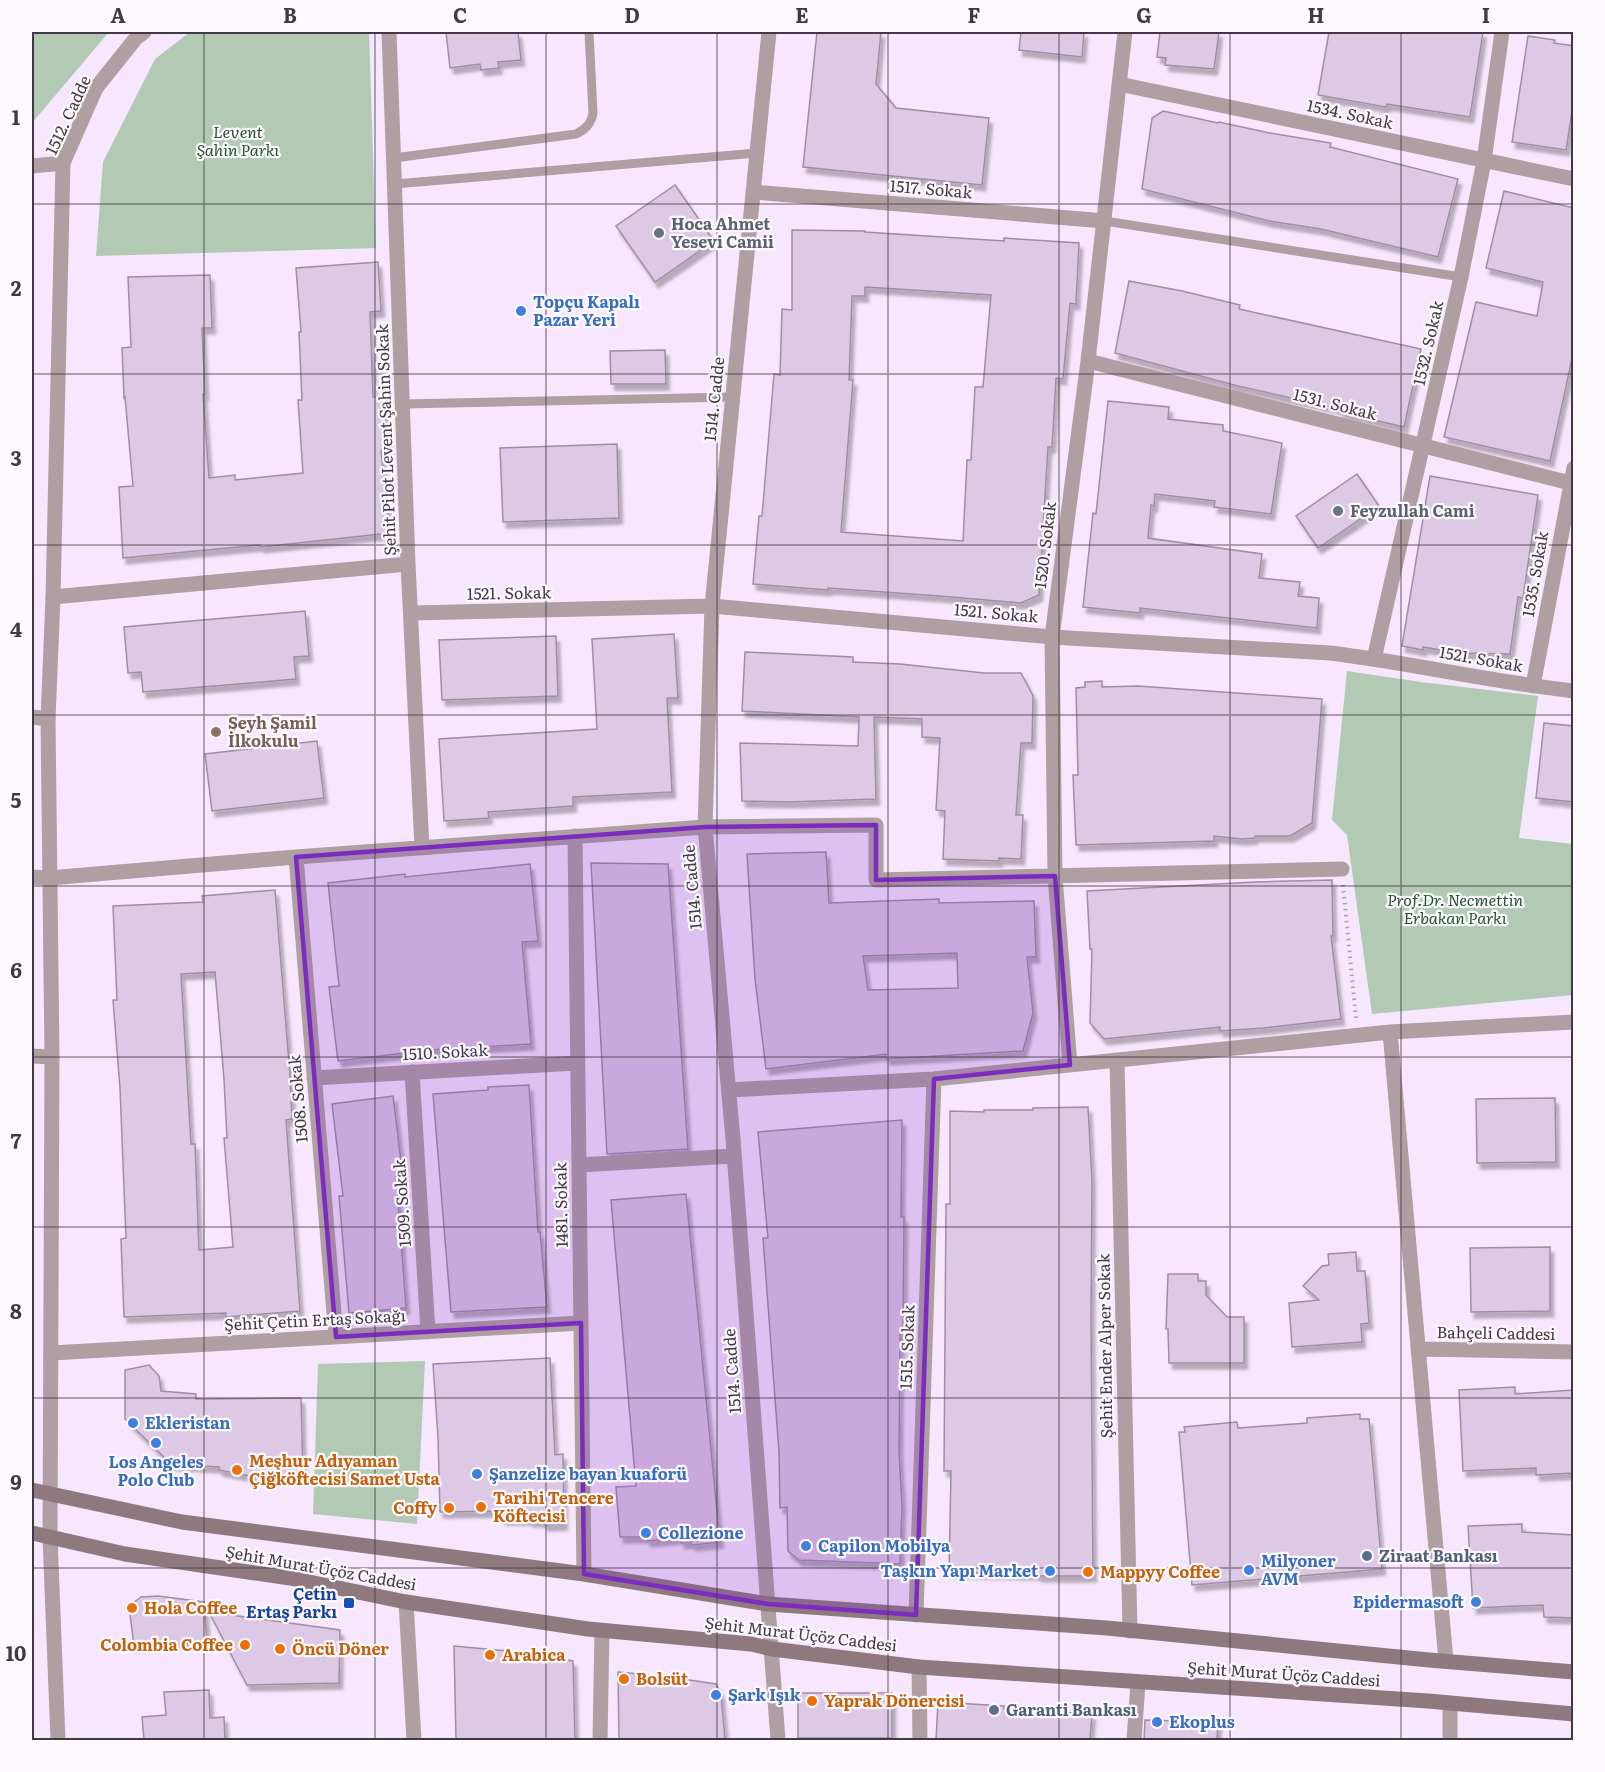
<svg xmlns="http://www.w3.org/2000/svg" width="1605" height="1772" font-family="Literata,serif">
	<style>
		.park { fill: #b2cab4 }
		.building { fill: #ddc9e5; stroke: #9f8da7; stroke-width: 1.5; fill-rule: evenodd; filter: url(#shadow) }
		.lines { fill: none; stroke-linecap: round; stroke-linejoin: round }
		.path { stroke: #a99daf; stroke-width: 4; stroke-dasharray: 1.5 4.5; stroke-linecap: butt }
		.service { stroke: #af9ea2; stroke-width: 9 }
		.minor { stroke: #af9ea2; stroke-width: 15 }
		.tertiary { stroke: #af9ea2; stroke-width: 15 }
		.secondary { stroke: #8f797e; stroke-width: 15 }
		.marked { fill: #7b2cbf; fill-opacity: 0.2; stroke: #7b2cbf; stroke-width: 4.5; stroke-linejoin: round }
		.grid { fill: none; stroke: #403843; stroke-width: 1.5; stroke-opacity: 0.55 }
		.worship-dot { fill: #6b7280; stroke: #fdf9ff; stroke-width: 2 }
		.shop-dot { fill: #3f7fe0; stroke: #fdf9ff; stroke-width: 2 }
		.education-dot { fill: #8d6e63; stroke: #fdf9ff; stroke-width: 2 }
		.food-dot { fill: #e8710a; stroke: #fdf9ff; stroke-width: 2 }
		.service-dot { fill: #5c6f8a; stroke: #fdf9ff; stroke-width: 2 }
		.transit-dot { fill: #1a4fb4; stroke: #fdf9ff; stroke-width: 2 }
		.labels { text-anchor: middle; stroke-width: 4.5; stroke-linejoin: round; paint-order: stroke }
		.street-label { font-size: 16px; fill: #403843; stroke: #fdf9ff }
		.park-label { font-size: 16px; font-style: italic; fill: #27522e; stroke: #fdf9ff }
		.worship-label { font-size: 16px; font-weight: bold; fill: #5b616d; stroke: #fdf9ff; text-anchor: start }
		.shop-label { font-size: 16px; font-weight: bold; fill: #366cbe; stroke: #fdf9ff; text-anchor: start }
		.education-label { font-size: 16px; font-weight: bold; fill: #785e54; stroke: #fdf9ff; text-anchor: start }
		.food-label { font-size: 16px; font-weight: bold; fill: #c56008; stroke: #fdf9ff; text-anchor: start }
		.service-label { font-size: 16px; font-weight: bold; fill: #4e5e75; stroke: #fdf9ff; text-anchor: start }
		.transit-label { font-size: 16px; font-weight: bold; fill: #164399; stroke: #fdf9ff; text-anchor: end }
		.neatline { fill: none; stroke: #403843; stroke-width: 2 }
		.grid-label { font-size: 20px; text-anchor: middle; font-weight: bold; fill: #403843 }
	</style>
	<defs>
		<filter id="shadow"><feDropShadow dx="3.5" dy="6" stdDeviation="1.5" flood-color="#0004"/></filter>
	</defs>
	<rect width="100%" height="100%" fill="#f7e7fe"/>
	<!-- park -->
	<path class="park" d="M32,32H109L32,123Z
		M190,32H369L376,248L96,256L103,162L155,59Z
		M1347,671L1421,682L1538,696L1519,838L1573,844V995L1372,1014L1347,835L1332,820Z
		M425,1361L417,1524L313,1514L318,1364Z"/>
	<!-- building -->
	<path class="building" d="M446,32H518L521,60L498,62L499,68L481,70L480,64L450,68Z
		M817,32H881L876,84L896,108L989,118L982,185L803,167Z
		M1021,32H1084L1082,57L1019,50Z
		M1160,32H1219L1214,69L1165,65L1166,58L1157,57Z
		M1329,32H1483L1470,117L1387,104L1386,107L1318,95Z
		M1528,36L1555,40L1554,43L1574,46V98L1566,150L1512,142Z
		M1163,111L1218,123L1219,122L1270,133L1331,143L1330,147L1458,179L1438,257L1321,229L1269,221L1142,189L1152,118Z
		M675,185L714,241L655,282L616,226Z
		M1504,191L1574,208V349L1550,461L1444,437L1476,302L1537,316L1543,282L1486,268Z
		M792,230L865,231V232L1004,241V238L1079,243L1076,304L1070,303L1063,379L1056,378L1052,447H1048L1039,595L1021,603L940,596L828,588V590L753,584L759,516H762L774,374L780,375L782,309L792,310ZM865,287L991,295L983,387H975L971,460H967L963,541L841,532L853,380H849L852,296H865Z
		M378,262L381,311L370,312L373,397H384L388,450L381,451L390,533L261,547L260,545L123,558L119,487L133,486L125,397L124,398L122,348L131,347L128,277L210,275L212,328H202L205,394H203L209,478L235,475V480L303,473L298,400H302L299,332H301L296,268Z
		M1129,281L1182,291L1240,305L1239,309L1421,349L1404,427L1340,412V409L1238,386L1115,353Z
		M665,350L666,384H611L610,351Z
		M1108,401L1169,407L1168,419L1223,425V431L1282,443L1271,514L1214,507L1215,501L1155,494L1154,506L1151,505L1148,538L1262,554L1259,578L1300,582L1298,596L1319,598L1317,628L1140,608V613L1083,607L1093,513L1096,514Z
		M617,444L619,518L503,522L500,448Z
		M1357,474L1379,506L1318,548L1296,516Z
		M1430,476L1538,495L1523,598L1518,597L1510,654L1458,653L1423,647V650L1402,646Z
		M305,611L309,656L294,657L296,679L143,692L141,672L128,673L124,627Z
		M674,634L678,698H667L672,792L573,797V806L488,812L489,818L444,821L439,739L597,729L592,639Z
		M556,636L558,696L442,700L439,640Z
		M745,652L853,657V662L900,664L984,673H1021L1033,696L1032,743H1021L1016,815H1023L1021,859L999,858V861L943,859L945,811L936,810L940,738L922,737V719L874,717L876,799L789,802L742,801L740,743L858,746L859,717L742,711Z
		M1102,681V687L1138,686L1322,699L1312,823L1290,836H1255L1254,838L1242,839L1214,836V841L1076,845L1073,775H1078L1076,688L1085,687V682Z
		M1544,723L1574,726V802L1536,798Z
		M317,741L324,798L212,811L205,754Z
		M826,852L829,903L939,899V903L1034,901L1036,957H1027L1033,1013L1023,1051L886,1059V1054L766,1069L755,979L747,854ZM957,953L958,988L868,990L863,956Z
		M591,863L668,864L688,1149L607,1154Z
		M530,864L538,941L522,942L531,1044L430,1050L338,1061L329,987L339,986L328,883L405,874V877Z
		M1332,880L1333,936H1331L1341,1019L1264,1028L1220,1031V1027L1104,1039L1090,1023L1092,949H1090L1087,891L1255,882Z
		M275,890L290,1075L292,1119L286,1120L300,1311L226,1317V1313L124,1317L121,1239L126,1238L120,1088L113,1000H117L113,906L203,902L202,896ZM215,972L224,1079L227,1138H224L233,1247L199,1250L195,1144H191L181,974Z
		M529,1085L538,1232H540L547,1307L451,1312L433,1094L488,1090V1087Z
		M393,1096L402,1170L396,1171L406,1308L349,1313L339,1196H343L332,1104Z
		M1555,1098L1556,1162L1477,1163L1476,1099Z
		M1088,1107L1092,1181L1091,1320L1093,1576H1038V1574L949,1572L951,1471H944L946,1204H950V1111L984,1112V1110H1033V1108Z
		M902,1120L901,1217H904L903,1332H900L899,1452L902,1506L900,1564L799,1560L788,1551L787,1507L780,1508L779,1452L763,1238H768L758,1132Z
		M686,1194L720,1542L692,1545L691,1542L681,1543V1538L647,1541V1537H620L616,1487L636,1486L611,1200Z
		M1550,1247V1311L1471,1312L1470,1248Z
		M1356,1252L1357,1271H1365L1369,1323L1361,1324L1362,1342L1292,1347L1289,1303L1319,1300L1303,1286L1322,1266L1329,1265L1328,1254Z
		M1168,1274H1198V1281H1206V1295L1227,1317H1244V1363H1169L1168,1329H1166Z
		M550,1358L555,1455L563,1454L564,1524L544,1525V1521H530L531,1519H502V1511L440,1512L438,1437L433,1364Z
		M149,1365L159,1376L161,1391L196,1394V1399L301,1398L303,1477L260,1478L219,1470V1467L171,1464L125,1419V1370Z
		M1515,1387V1394L1574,1390V1473L1536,1475V1468L1463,1471L1459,1390Z
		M1360,1414V1419H1369L1382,1569L1192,1585L1179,1432H1185L1184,1427L1237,1422L1238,1428L1307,1423V1418Z
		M1522,1524V1532L1574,1535V1618L1544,1617L1543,1605L1473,1608L1468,1526Z
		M158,1596L204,1602L207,1642L134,1646L129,1606L141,1597Z
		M209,1612L340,1630L339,1683L247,1685Z
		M454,1646L528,1653L573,1661L575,1740H456Z
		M618,1672L670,1677L716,1684L721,1694L725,1740H619Z
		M209,1690L210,1718L224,1717L225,1740H144L142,1717L166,1715L164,1692Z
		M798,1693H892V1738H798Z
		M938,1702L1004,1706V1709L1092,1714L1090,1740H936Z
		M1145,1720L1218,1722L1217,1740H1144Z"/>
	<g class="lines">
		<!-- path -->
		<path class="path" d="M1343,885L1356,1018"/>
		<!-- service -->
		<path class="service" d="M394,158L576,134C586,129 591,124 593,113L589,32
			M395,184L757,153
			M1105,221L1461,277
			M403,404L733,397"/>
		<!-- minor -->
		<path class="minor" d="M389,32L408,564L422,848
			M769,32L712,606L705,827L733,1139L778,1740
			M1119,84L1574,179
			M32,166L63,163
			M754,192L1105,221
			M1088,361L1574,484
			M53,597L408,564
			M412,613L712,606L1052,637L1330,653C1412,663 1492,682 1574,691
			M1374,659L1461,277L1484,161L1502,32
			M1533,686L1574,468
			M32,717L48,719
			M575,836L584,1574
			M296,857L336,1337
			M32,877L49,878L296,857L705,827L876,825V880L1342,869
			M1390,1032L1446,1661
			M32,1056L52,1057
			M1117,1060L1130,1631
			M1070,1065L1055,876L1052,637L1088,361L1125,32
			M412,1072L428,1332
			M314,1078L577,1063
			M729,1090L934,1079L1390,1032L1574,1022
			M579,1165L734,1156
			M1418,1349L1574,1352
			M51,1353L581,1323
			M406,1602L414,1740
			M916,1615L934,1079
			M919,1667L920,1740
			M600,1740L602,1631
			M1134,1740L1138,1683
			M1450,1740V1704"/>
		<!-- tertiary -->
		<path class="tertiary" d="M58,1740L50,1537L52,1057L48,719L53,597L63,163L96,88L136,38L144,32"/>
		<!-- secondary -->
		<path class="secondary" d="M32,1490L182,1522L584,1574L768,1604L1107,1628L1429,1660L1574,1672
			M32,1533L125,1554L290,1578L406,1602L588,1629L751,1644L772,1649L919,1667L1428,1701L1574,1714"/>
	</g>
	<!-- marked area -->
	<path class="marked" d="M876,825V880L1055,876L1070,1065L934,1079L916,1615L768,1604L584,1574L581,1323L336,1337L296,857L705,827Z"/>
	<!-- grid -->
	<path class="grid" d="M204,32V1740M375,32V1740M546,32V1740M717,32V1740M888,32V1740M1059,32V1740M1230,32V1740M1401,32V1740M32,204H1574M32,374H1574M32,545H1574M32,715H1574M32,886H1574M32,1057H1574M32,1227H1574M32,1398H1574M32,1568H1574"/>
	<!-- markers -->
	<g class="worship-dot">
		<circle cx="659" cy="233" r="6"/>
		<circle cx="1338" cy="511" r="6"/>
	</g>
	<g class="shop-dot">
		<circle cx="521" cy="311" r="6"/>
		<circle cx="133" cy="1423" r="6"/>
		<circle cx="156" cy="1443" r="6"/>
		<circle cx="477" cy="1474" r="6"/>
		<circle cx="646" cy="1533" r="6"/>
		<circle cx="806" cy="1546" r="6"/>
		<circle cx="1249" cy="1570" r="6"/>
		<circle cx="1050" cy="1571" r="6"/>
		<circle cx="1476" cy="1602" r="6"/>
		<circle cx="716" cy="1695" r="6"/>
		<circle cx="1157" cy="1722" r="6"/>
	</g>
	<circle class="education-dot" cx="216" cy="732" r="6"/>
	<g class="food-dot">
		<circle cx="237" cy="1470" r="6"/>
		<circle cx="481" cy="1507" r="6"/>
		<circle cx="449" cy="1508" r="6"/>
		<circle cx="1088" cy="1572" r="6"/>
		<circle cx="132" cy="1608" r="6"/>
		<circle cx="245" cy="1645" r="6"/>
		<circle cx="280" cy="1649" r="6"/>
		<circle cx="490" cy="1655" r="6"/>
		<circle cx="624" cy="1679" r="6"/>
		<circle cx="812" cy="1701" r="6"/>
	</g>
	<g class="service-dot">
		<circle cx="1367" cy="1556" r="6"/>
		<circle cx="994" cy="1710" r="6"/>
	</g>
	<rect class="transit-dot" x="343" y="1597" width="12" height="12" rx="3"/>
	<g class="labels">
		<!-- street labels -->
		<g class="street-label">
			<text transform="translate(1350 114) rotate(12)" y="6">1534. Sokak</text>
			<text transform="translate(68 115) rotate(-65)" y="6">1512. Cadde</text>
			<text transform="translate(931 189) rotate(5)" y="6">1517. Sokak</text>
			<text transform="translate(1428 343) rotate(-77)" y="6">1532. Sokak</text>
			<text transform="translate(714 399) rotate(-84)" y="6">1514. Cadde</text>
			<text transform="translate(1335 404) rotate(14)" y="6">1531. Sokak</text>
			<text transform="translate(386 440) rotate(-92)" y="6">Şehit Pilot Levent Şahin Sokak</text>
			<text transform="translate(1045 545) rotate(-83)" y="6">1520. Sokak</text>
			<text transform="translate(1535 574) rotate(-80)" y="6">1535. Sokak</text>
			<text transform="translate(509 593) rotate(-1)" y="6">1521. Sokak</text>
			<text transform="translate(996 613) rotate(5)" y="6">1521. Sokak</text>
			<text transform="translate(1481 659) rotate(10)" y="6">1521. Sokak</text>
			<text transform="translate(692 887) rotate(-95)" y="6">1514. Cadde</text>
			<text transform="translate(445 1052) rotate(-3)" y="6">1510. Sokak</text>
			<text transform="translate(298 1099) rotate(-95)" y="6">1508. Sokak</text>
			<text transform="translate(402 1203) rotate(-94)" y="6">1509. Sokak</text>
			<text transform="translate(561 1205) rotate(-91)" y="6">1481. Sokak</text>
			<text transform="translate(315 1320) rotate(-3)" y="6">Şehit Çetin Ertaş Sokağı</text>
			<text transform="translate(1496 1333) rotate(1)" y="6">Bahçeli Caddesi</text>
			<text transform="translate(1105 1346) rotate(-91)" y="6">Şehit Ender Alper Sokak</text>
			<text transform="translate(907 1347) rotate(-88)" y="6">1515. Sokak</text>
			<text transform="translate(732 1371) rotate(-94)" y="6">1514. Cadde</text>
			<text transform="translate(321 1568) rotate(10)" y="6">Şehit Murat Üçöz Caddesi</text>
			<text transform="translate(801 1634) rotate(7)" y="6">Şehit Murat Üçöz Caddesi</text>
			<text transform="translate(1284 1674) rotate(4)" y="6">Şehit Murat Üçöz Caddesi</text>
		</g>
		<!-- park labels -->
		<g class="park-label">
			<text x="238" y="138">Levent<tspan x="238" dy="18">Şahin Parkı</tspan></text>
			<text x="1455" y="906">Prof.Dr. Necmettin<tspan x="1455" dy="18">Erbakan Parkı</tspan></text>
		</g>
		<!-- worship labels -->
		<g class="worship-label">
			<text x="671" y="230">Hoca Ahmet<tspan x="671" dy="18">Yesevi Camii</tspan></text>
			<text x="1350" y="517">Feyzullah Cami</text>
		</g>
		<!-- shop labels -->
		<g class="shop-label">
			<text x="533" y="308">Topçu Kapalı<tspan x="533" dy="18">Pazar Yeri</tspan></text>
			<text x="145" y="1429">Ekleristan</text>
			<text x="156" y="1468" text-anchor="middle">Los Angeles<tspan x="156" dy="18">Polo Club</tspan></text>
			<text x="489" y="1480">Şanzelize bayan kuaforü</text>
			<text x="658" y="1539">Collezione</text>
			<text x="818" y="1552">Capilon Mobilya</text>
			<text x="1261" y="1567">Milyoner<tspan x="1261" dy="18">AVM</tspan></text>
			<text x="1038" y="1577" text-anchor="end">Taşkın Yapı Market</text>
			<text x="1464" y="1608" text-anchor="end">Epidermasoft</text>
			<text x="728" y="1701">Şark Işık</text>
			<text x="1169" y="1728">Ekoplus</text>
		</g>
		<!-- education labels -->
		<g class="education-label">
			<text x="228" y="729">Şeyh Şamil<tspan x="228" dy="18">İlkokulu</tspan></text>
		</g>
		<!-- food labels -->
		<g class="food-label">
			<text x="249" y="1467">Meşhur Adıyaman<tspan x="249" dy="18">Çiğköftecisi Samet Usta</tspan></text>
			<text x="493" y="1504">Tarihi Tencere<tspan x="493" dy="18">Köftecisi</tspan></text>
			<text x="437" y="1514" text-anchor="end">Coffy</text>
			<text x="1100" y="1578">Mappyy Coffee</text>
			<text x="144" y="1614">Hola Coffee</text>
			<text x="233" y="1651" text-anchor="end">Colombia Coffee</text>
			<text x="292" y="1655">Öncü Döner</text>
			<text x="502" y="1661">Arabica</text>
			<text x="636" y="1685">Bolsüt</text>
			<text x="824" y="1707">Yaprak Dönercisi</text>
		</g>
		<!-- service labels -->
		<g class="service-label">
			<text x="1379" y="1562">Ziraat Bankası</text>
			<text x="1006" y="1716">Garanti Bankası</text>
		</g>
		<!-- transit labels -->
		<g class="transit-label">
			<text x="337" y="1600">Çetin<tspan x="337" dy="18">Ertaş Parkı</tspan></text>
		</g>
	</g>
	<!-- border -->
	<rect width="1605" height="1772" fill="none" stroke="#fdf9ff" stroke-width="66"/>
	<rect x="33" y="33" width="1539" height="1706" class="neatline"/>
	<g class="grid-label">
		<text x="118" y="23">A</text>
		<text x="290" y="23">B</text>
		<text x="460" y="23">C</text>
		<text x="632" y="23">D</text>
		<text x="802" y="23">E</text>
		<text x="974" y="23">F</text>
		<text x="1144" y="23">G</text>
		<text x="1316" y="23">H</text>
		<text x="1486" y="23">I</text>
		<text x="16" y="125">1</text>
		<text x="16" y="296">2</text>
		<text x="16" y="466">3</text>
		<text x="16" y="637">4</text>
		<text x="16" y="808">5</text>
		<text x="16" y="978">6</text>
		<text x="16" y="1149">7</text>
		<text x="16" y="1319">8</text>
		<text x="16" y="1490">9</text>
		<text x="16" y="1661">10</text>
	</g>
</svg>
